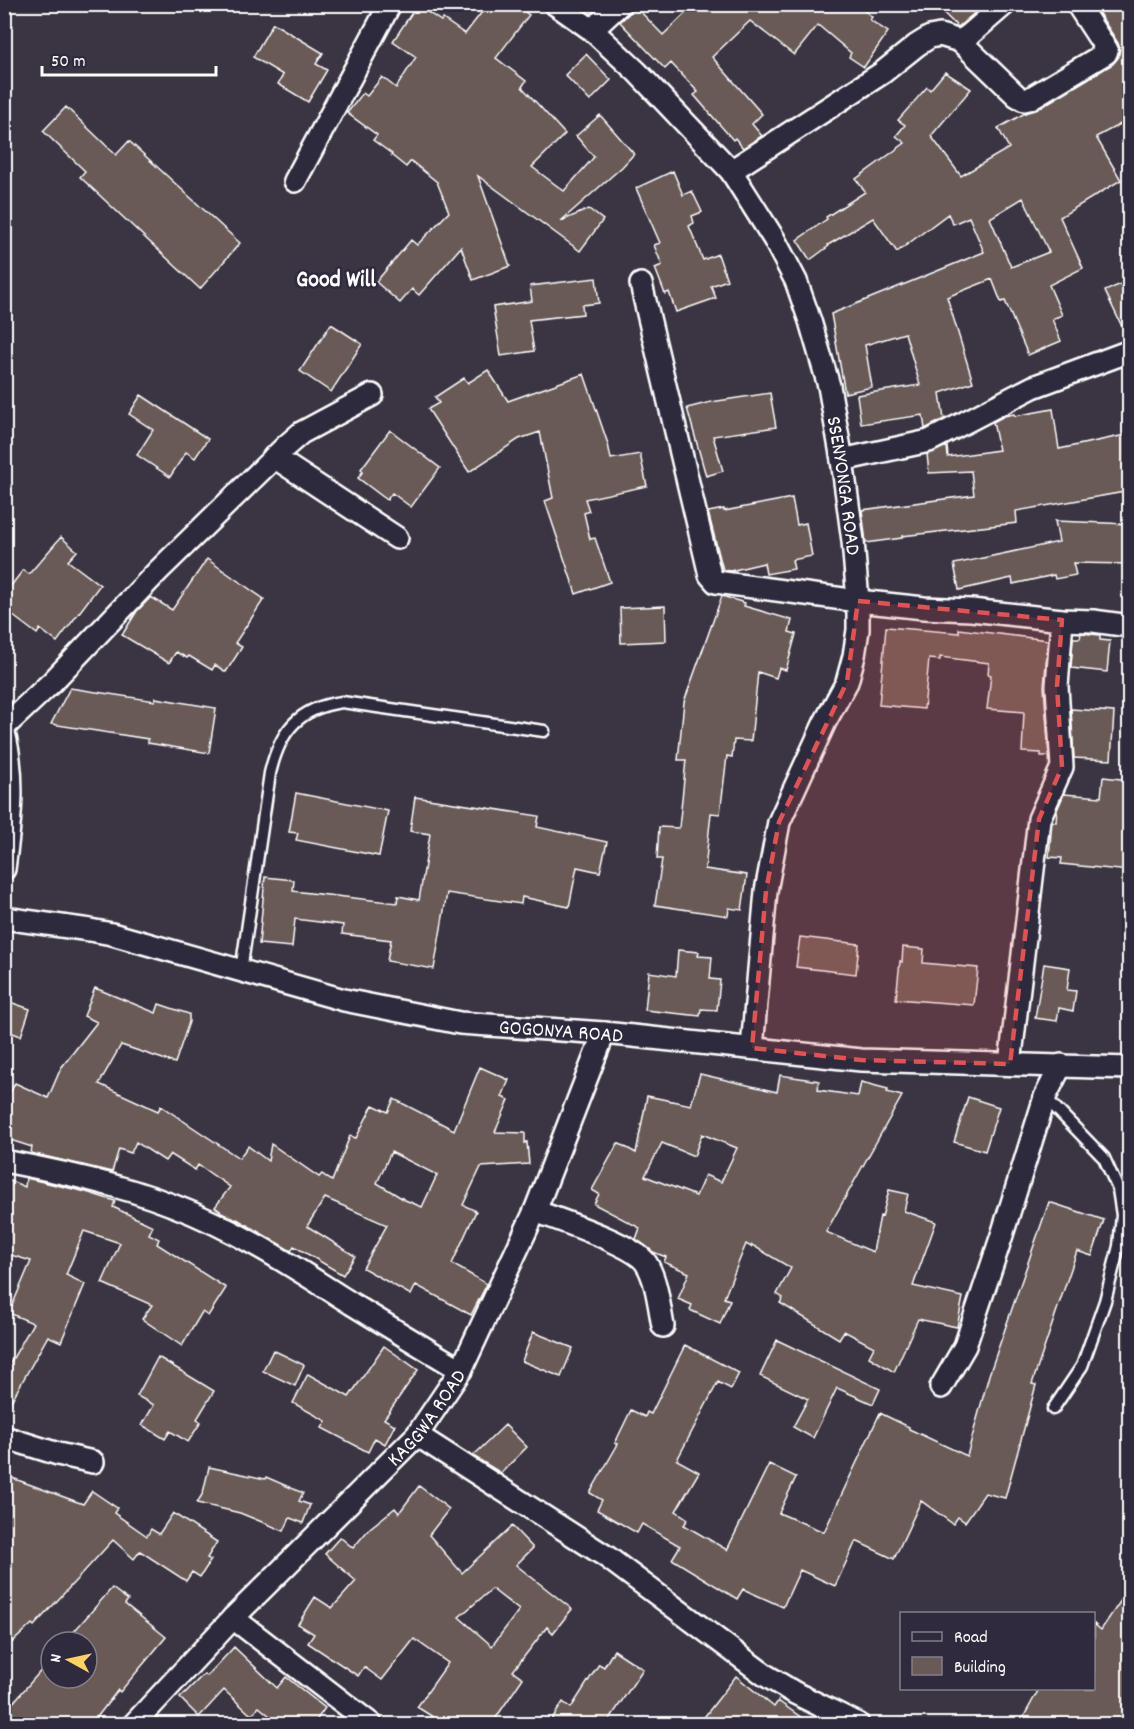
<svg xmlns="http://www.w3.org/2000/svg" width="1134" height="1729" font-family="Dekko,sans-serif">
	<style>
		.building { fill: #695a57; stroke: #fff; stroke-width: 1.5; fill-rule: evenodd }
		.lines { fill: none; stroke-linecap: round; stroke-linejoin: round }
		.lane-casing { stroke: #fff; stroke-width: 15 }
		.street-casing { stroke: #fff; stroke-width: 26 }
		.lane { stroke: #2f2a3d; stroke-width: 10 }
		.street { stroke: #2f2a3d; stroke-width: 21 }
		.marked { fill: #de5353; fill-opacity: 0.2; stroke: #de5353; stroke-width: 4.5; stroke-dasharray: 12 8; stroke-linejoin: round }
		.labels { text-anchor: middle; stroke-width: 5; stroke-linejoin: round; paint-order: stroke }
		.street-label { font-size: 21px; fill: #fff; stroke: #2f2a3d }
		.quarter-label { font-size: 24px; font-weight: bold; fill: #fff; stroke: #2f2a3d }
	</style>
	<rect width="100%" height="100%" fill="#3b3442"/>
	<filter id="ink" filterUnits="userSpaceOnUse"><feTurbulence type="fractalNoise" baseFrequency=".0167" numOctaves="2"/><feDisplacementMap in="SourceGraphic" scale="12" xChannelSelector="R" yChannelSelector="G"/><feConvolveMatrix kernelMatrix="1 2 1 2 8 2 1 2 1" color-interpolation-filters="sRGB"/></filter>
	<g filter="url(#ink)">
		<!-- building -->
		<path class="building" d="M488,4H515L529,15L496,58L526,81L522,87L565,134L532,167L564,191L594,157L576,136L600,115L634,154L622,167L561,221L589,209L603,220L580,251L478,176L510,266L473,280L461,247L419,295L412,289L400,303L376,282L411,240L417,245L449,212L437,182L411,161L406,167L391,155L392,154L373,140L377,135L347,113L363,93L367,96L382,77L396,88L416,57L393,41L417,5L441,21L443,19L465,34Z
			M695,4H857L872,17L870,20L888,32L864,67L849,57L851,53L818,25L794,55L750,21L712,57L762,114L752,124L762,136L743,148L735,138L733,140L694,95L698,92L671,63L665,69L620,22L636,7L663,35Z
			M934,4H985L958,27Z
			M1093,4H1130V119L1096,137L1121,180L1060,217L1083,268L1049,285L1062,315L1052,319L1061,341L1028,355L1005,301L1001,302L992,279L947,297L973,382L940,393L944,419L925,429L923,415L861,424L857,395L920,385L905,333L865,345L872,387L845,393L831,314L984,252L969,217L953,224L948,214L897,252L873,218L828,245L829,246L810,260L797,240L827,219L826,217L865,192L856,179L905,143L896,136L905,125L898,120L927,87L930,90L945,72L971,89L931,136L961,176L1009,148L998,128L1027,112L1036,110L1113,64L1118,58L1120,49L1118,43ZM1023,198L1049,252L1011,267L990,218Z
			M273,23L323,53L316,64L327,70L308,102L278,84L283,75L253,57Z
			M586,54L611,80L590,101L565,75Z
			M66,107L116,155L129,141L240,243L200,289L80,177L85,171L43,131Z
			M673,171L683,195L692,191L702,212L692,216L694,223L689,226L703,260L718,254L727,280L711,286L716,298L676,312L669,292L665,294L655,268L662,265L654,245L660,243L636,188Z
			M596,278L599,303L582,305L583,314L529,320L534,351L501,356L493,307L532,301L530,286Z
			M1130,280V339H1128L1105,291Z
			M331,324L362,344L331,392L300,371Z
			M488,370L508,401L584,374L608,444L611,459L640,454L647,486L585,499L589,511L584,513L590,539L595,538L610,582L576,594L545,501L553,498L540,432L519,439L469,472L428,409L439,403L435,397L464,378L468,383Z
			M770,393L776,427L713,436L723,471L706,476L687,408L711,402Z
			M141,395L208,439L195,458L186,452L170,477L137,455L153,430L129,414Z
			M1053,409L1059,449L1130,434V491L1016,511L1017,523L902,536V538L866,543L862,510L974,495L971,471L929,473L927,454L947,446L948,457L999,450L993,422L1004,416L1014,414L1015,416Z
			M390,430L440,468L411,507L392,493L387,500L358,478L363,471L361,469Z
			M792,498L797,525L806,523L812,556L792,560L794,569L766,574L764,563L730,571L723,570L708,512L724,509V511Z
			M1055,521L1130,524V564L1073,563L1076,575L1055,579L1054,575L1013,584L1012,578L959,590L954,564L1059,542Z
			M61,537L77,551L68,561L100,585L57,642L40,629L37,634L4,609V595L23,570L29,574Z
			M207,559L264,599L235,643L242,647L226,672L215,665L212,670L189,656L187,658L176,652L169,663L122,635L137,611L151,597L172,610Z
			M722,596L745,603L744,606L792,620L789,632L796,634L786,670L779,668L776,678L758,672L751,741L734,740L732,757L727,756L720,814L711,813L705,869L747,875L742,910L729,908L728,916L655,905L662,859H657L659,827L679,828L686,760H678L684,702Z
			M665,606L666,641L621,643L620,608Z
			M886,627L959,633V629L1048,640L1044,687L1049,756H1041V753L1022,752L1024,712L987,709L991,675L988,674L989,663L940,657V660L929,659L924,709L879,705Z
			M1081,633L1100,635V640L1110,641L1107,672L1071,668L1073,638H1080Z
			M70,688L155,701V698L216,708L209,753L148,743V739L51,724Z
			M1071,709L1114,712L1111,760L1074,758Z
			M1103,777L1130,780V871L1061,864L1062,858L1049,857L1052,821L1056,822L1057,810L1064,794L1101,797Z
			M296,793L388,811L379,856L296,840L298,833L289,832Z
			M415,797L539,816L537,827L607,842L600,872L577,867L569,907L522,897L521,904L447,893L434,969L387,961L391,940L342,934L343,925L295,919L292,947L259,944L265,877L294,880L293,891L397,903L398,896L419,900L430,834L410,831Z
			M800,937L859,944L856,974L796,967Z
			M903,947L924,949L923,963L978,968L974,1005L896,999L900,961L902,962Z
			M678,950L699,952L698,956L712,957L710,979L720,980L717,1010L701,1009L700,1016L645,1010L649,972L676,976Z
			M1044,964L1070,968L1067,990L1076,991L1073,1011L1059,1008L1057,1021L1035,1018Z
			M95,988L156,1013L159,1004L189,1014V1022L175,1063L121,1045L99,1084L158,1111L161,1106L239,1158L248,1146L268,1161L271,1144L319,1177L322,1174L332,1181L350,1136L356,1138L373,1105L388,1112L394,1099L454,1130L480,1067L509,1080L502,1097L509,1100L495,1132L525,1133V1143L527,1142L529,1164L481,1167L463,1205L476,1211L452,1264L487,1284L471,1315L416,1285L411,1295L363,1268L387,1225L325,1198L307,1226L355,1256L343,1275L294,1246L291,1251L237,1219L236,1220L223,1213L215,1207L230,1187L198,1165L195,1170L170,1154L165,1161L136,1142L131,1153L119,1149L112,1172L31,1153L32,1147L4,1138V1105L15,1083L48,1098L61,1068L97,1022L84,1016ZM391,1152L437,1175L422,1207L405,1200L377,1183Z
			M4,1000L30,1009L21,1036L4,1030Z
			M700,1074L777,1092L780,1075L819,1081L818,1090L858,1096L861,1082L888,1089L887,1092L902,1096L826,1232L873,1252L880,1216L882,1217L889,1190L908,1194L904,1211L936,1222L913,1286L963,1297L957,1327L918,1319L894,1372L869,1357L874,1347L844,1331L839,1339L780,1303L783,1298L777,1294L791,1268L752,1245L751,1247L746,1244L724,1298L730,1300L720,1324L690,1310L692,1305L678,1299L689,1273L664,1262L666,1257L653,1252L636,1239L640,1228L594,1204L599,1194L592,1190L618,1143L636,1153L647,1096L691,1105ZM702,1134L737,1148L721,1182L705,1175L696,1196L645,1176L662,1143L694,1156Z
			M968,1097L999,1107L985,1151L954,1142Z
			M4,1178L25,1187L26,1178L86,1192L115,1201L113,1207L153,1226L149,1234L159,1239L157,1244L226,1288L208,1316L202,1312L182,1346L142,1319L152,1305L102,1283L120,1243L84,1231L66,1275L85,1284L61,1342L48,1336L4,1414V1374L33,1323L9,1313L31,1261L4,1253Z
			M1049,1202L1104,1220L1092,1256L1077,1251L1032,1384L1036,1385L1005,1498L985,1493L965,1522L958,1517L953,1524L921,1501L894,1559L856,1541L835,1586L800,1570L783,1607L743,1589L737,1599L672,1559L680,1546L642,1524L637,1533L597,1510L602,1500L590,1493L618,1444L615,1443L631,1410L645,1417L647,1412L651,1414L685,1345L739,1373L731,1389L718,1382L677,1460L699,1472L676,1511L688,1519L684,1525L727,1550L769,1464L796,1477L779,1513L824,1532L880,1413L909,1427V1429L967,1456L989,1375Z
			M533,1332L573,1348L561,1377L522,1361Z
			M777,1340L880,1389L873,1404L837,1388L813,1438L793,1427L808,1399L760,1376Z
			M384,1346L418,1370L384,1419L395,1425L385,1444L375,1438L368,1452L322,1428L326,1421L293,1403L308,1374L349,1397Z
			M273,1350L304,1365L295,1386L263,1371Z
			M158,1357L214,1391L197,1419L201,1422L188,1442L170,1431L165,1439L142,1425L154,1405L137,1396Z
			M505,1425L527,1447L501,1473L473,1456Z
			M209,1467L265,1479L266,1477L303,1493L299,1501L310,1505L303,1523L290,1518L284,1531L240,1513L197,1503L203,1493Z
			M4,1475L83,1504L92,1491L117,1508L114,1513L147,1536L151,1529L159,1534L173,1513L217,1542L207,1558L211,1560L200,1577L192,1572L186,1581L140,1551L134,1559L113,1540L34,1626L32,1624L4,1650Z
			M419,1486L449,1509L429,1535L462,1573L512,1526L533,1548L516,1565L572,1609L553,1633L547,1627L513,1671L523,1678L491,1725H428L433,1717L417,1707L448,1663L414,1639L382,1680L364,1667L358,1676L308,1643L314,1634L298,1624L315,1597L332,1608L356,1581L325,1554L340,1537L353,1548L370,1528L395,1508L399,1513ZM492,1589L519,1610L492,1646L459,1617Z
			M1130,1587V1725H1035L1023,1718L1039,1689H1094V1624L1101,1630Z
			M112,1588L128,1600L125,1604L166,1637L120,1692L118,1690L91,1725H14L4,1716V1713L51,1659V1678H87V1642H76L69,1637Z
			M234,1647L277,1688L286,1677L325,1708L313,1725H281L259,1707L251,1715L224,1690L199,1717L180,1698L204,1674L207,1676Z
			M614,1650L643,1669L606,1725H548L563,1702L571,1708L599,1664L604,1667Z
			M736,1676L774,1707L778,1701L812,1725H698Z"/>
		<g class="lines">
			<!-- lane casing -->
			<g class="lane-casing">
				<path id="lane" d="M241,971L270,773C280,731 298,708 342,702L544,731
					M1045,1097L1104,1158L1118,1189L1122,1215L1119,1246L1105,1301L1082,1366L1053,1409"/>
			</g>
			<!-- street casing -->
			<g class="street-casing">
				<g id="street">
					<path id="s1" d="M555,4L592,30L637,72L731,171L774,239L796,281L810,321L829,386L842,460L853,541L858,601V630L854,656L847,682L825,722L779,822L766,891L752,1048"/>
					<path d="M592,30L620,4"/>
					<path d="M960,41L1017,96L1024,100L1029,99L1106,53L1107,50L1077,4"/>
					<path d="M731,171L882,73L917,45L930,37L940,35L960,41L968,36L1005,4"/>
					<path d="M295,181L390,4"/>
					<path d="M641,284L710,575L716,582L858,601L924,608L971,610L1062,620L1093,621L1130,626"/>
					<path d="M274,457L397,538"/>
					<path d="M842,460L929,441L1033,387L1130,351"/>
					<path d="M4,727L52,682L158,571L286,446L301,433L372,395"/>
					<path d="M4,733C16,779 10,823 4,869"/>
					<path id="s2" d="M4,918L90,930L112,934L344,1000L460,1023L604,1033L861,1060L1130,1068"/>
					<path d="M1010,1064L1039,819L1062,767L1057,686L1062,620"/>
					<path d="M4,1161C61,1172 118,1184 172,1205C236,1229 294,1267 352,1304C388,1326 424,1348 461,1370"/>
					<path d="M535,1211C559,1220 633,1244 646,1263C657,1280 659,1306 663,1326"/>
					<path d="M941,1387L965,1346L1002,1235L1045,1097L1061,1065"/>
					<path d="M417,1435L607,1557L765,1675L795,1693L858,1724"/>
					<path d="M4,1437L58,1454L93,1462"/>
					<path d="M233,1618L371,1724"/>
					<path id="s3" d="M134,1724L233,1618L417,1435L461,1370L535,1211L604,1033"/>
				</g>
			</g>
			<!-- lane -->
			<use href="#lane" class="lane"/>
			<!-- street -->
			<use href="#street" class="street"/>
		</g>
	</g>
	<!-- marked area -->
	<path class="marked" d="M858,601L1062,620L1057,686L1062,767L1039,819L1010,1064L861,1060L752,1048L766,891L779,822L847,682Z"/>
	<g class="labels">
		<!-- street labels -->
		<g class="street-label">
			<text dy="7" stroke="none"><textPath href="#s1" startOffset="582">SSENYONGA ROAD</textPath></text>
			<text dy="7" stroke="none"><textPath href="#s2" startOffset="570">GOGONYA ROAD</textPath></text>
			<text dy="7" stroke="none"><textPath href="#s3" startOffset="424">KAGGWA ROAD</textPath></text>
		</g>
		<!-- quarter labels -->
		<g class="quarter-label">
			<text x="336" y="286">Good Will</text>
		</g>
	</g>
	<!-- margin -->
	<rect width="1134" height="1729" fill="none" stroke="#2f2a3d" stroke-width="24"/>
	<rect x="12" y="12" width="1110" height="1705" fill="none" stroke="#fff" stroke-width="2" filter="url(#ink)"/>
	<!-- legend -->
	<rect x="900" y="1612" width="195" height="78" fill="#2f2a3d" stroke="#827f8b" stroke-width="1.5"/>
	<rect x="912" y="1632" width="30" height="9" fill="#2f2a3d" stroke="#827f8b" stroke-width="1.5"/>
	<text x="954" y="1642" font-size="18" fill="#ffffff">Road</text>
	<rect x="912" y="1657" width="30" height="18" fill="#695a57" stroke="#827f8b" stroke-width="1.5"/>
	<text x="954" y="1672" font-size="18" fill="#ffffff">Building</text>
	<!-- north arrow -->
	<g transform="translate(69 1660) rotate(278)"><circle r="28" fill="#2f2a3d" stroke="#827f8b" stroke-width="1.5"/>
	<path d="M0-4.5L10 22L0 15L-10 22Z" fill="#ffd166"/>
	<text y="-9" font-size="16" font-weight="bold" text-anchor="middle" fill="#ffffff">N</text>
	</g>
	<!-- scale -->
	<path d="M42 66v9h174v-9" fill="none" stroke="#ffffff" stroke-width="3"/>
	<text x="51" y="66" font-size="18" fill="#ffffff" stroke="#2f2a3d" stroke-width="4.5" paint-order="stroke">50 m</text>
</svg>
